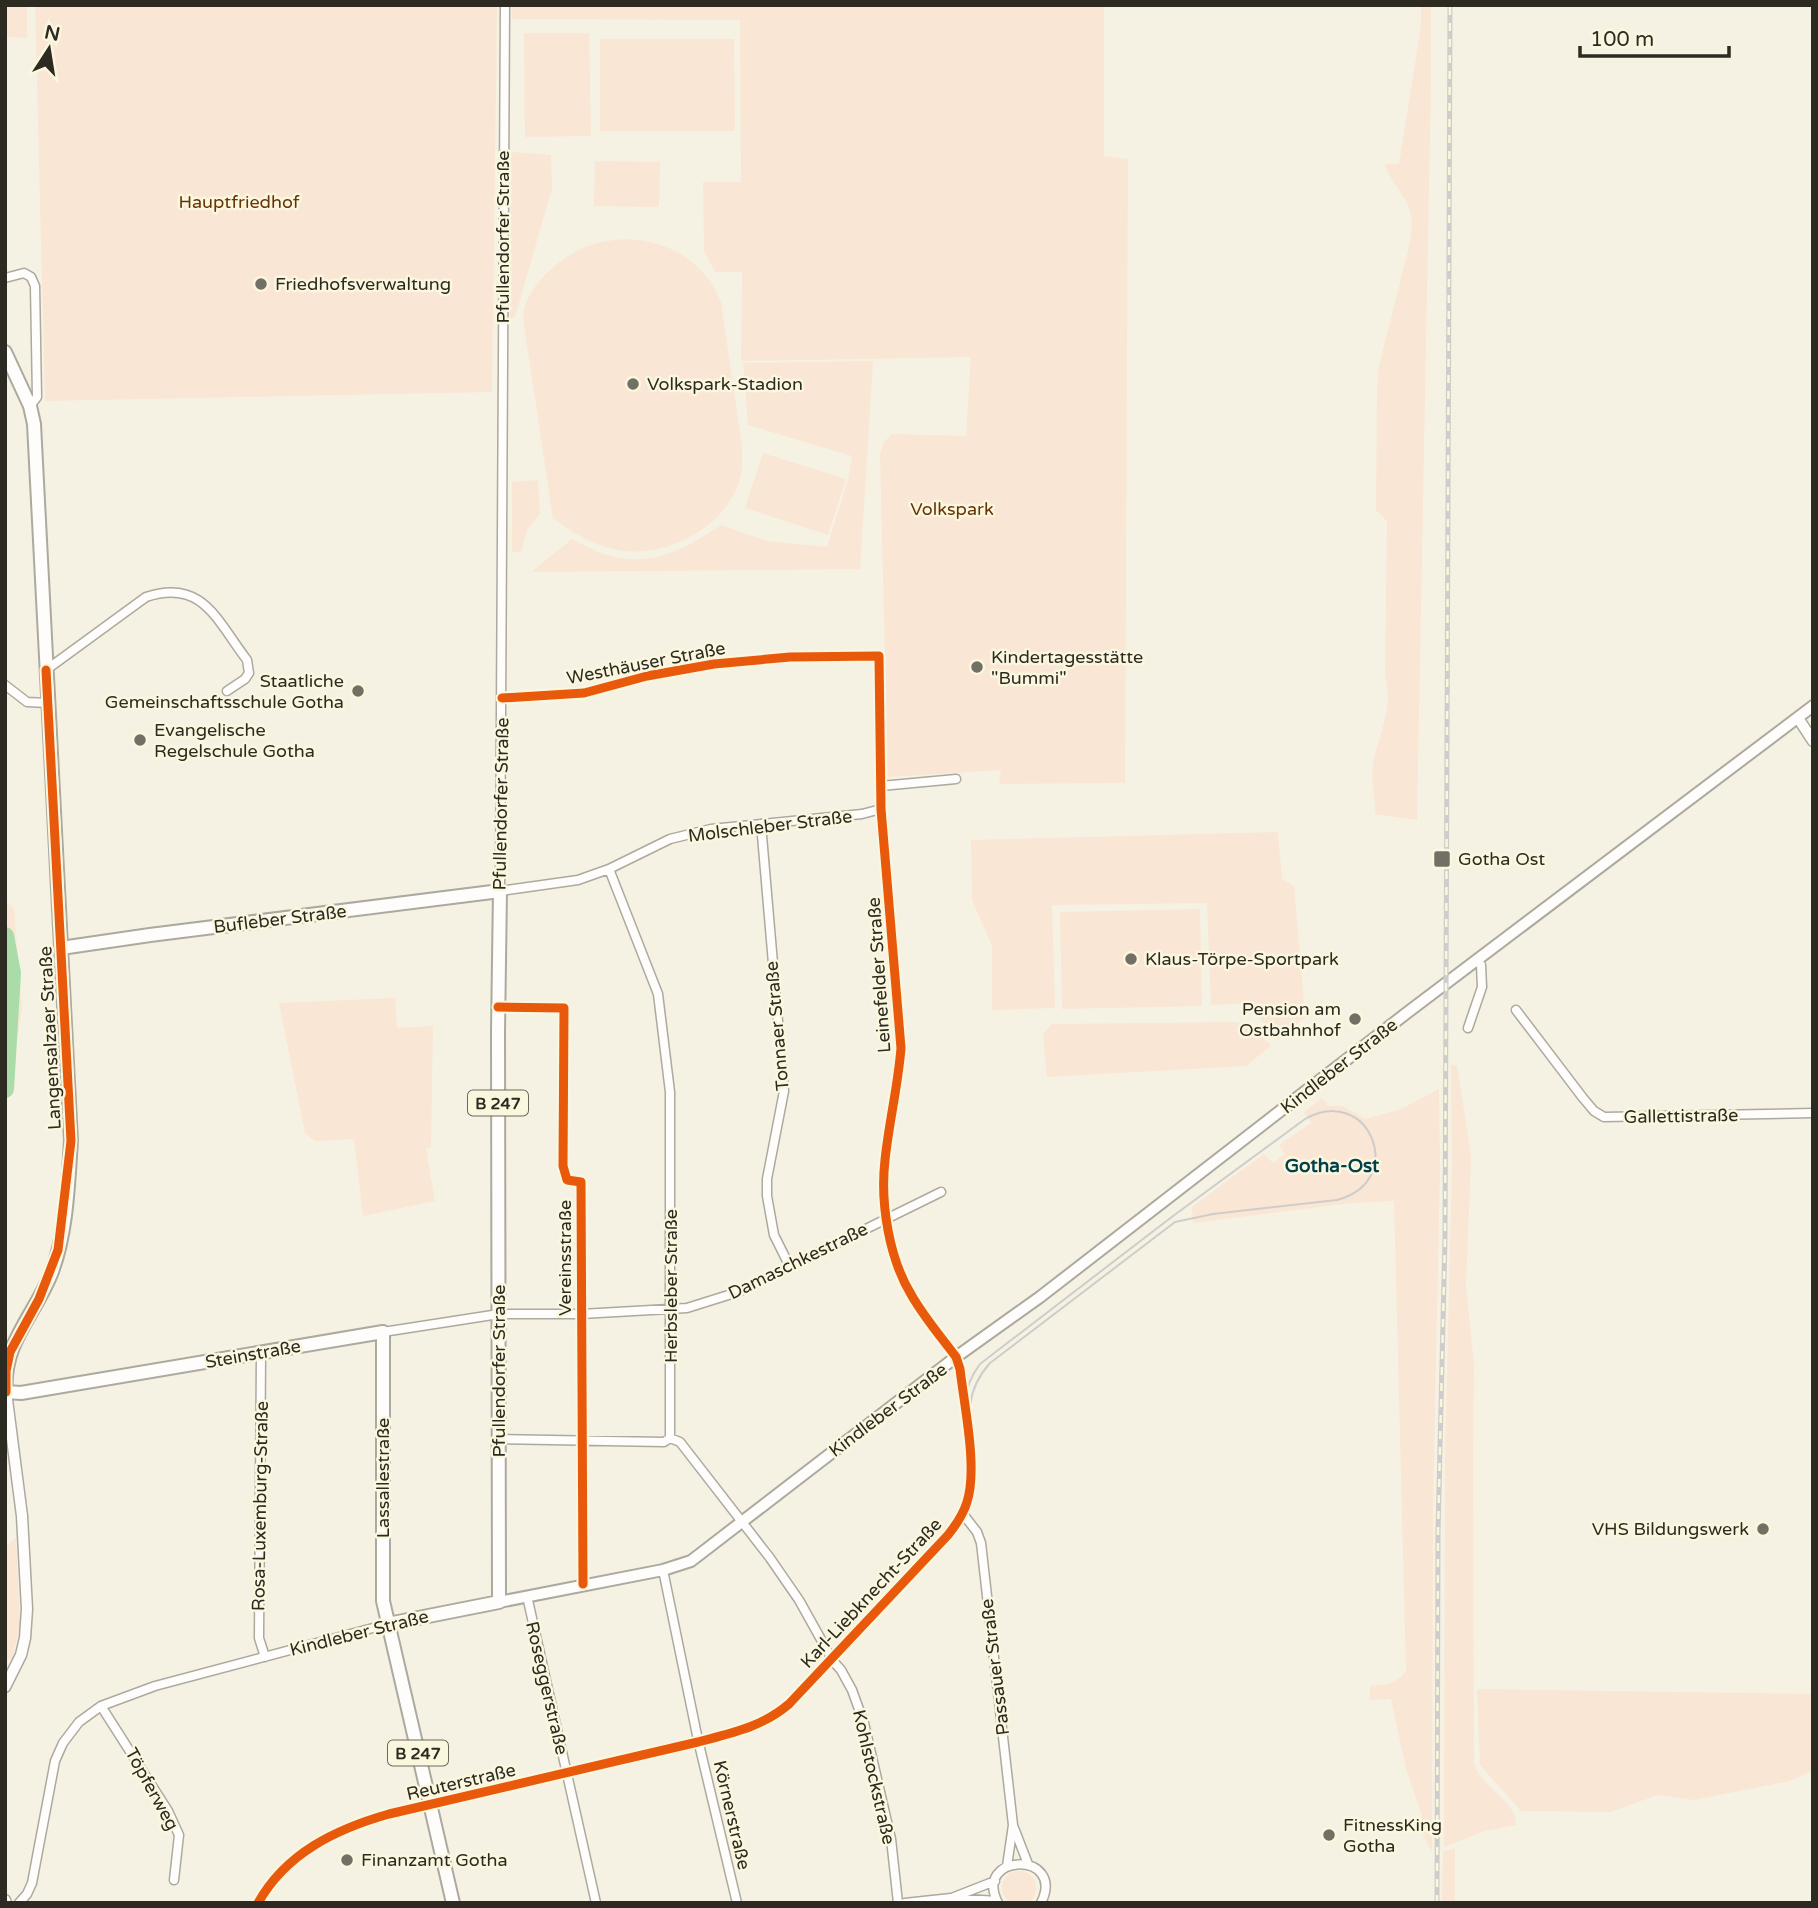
<svg xmlns="http://www.w3.org/2000/svg" width="1818" height="1908" font-family="'Varela Round',sans-serif">
	<style>
		.green { fill: #fae6d4 }
		.lines { fill: none; stroke-linecap: round; stroke-linejoin: round }
		.river { stroke: #a9dca8; stroke-width: 18 }
		.minor-casing { stroke: #aca99f; stroke-width: 11 }
		.tertiary-casing { stroke: #aca99f; stroke-width: 13 }
		.secondary-casing { stroke: #aca99f; stroke-width: 14 }
		.primary-casing { stroke: #aca99f; stroke-width: 16 }
		.minor { stroke: #fefdfb; stroke-width: 8 }
		.tertiary { stroke: #fefdfb; stroke-width: 10 }
		.secondary { stroke: #fefdfb; stroke-width: 10 }
		.primary { stroke: #fefdfb; stroke-width: 12 }
		.tram { stroke: #cfcdca; stroke-width: 2 }
		.rail-casing { stroke: #cfcdca; stroke-width: 5 }
		.rail { stroke: #fbf7de; stroke-width: 2.5; stroke-dasharray: 8; stroke-linecap: butt }
		.cycleway-casing { stroke: #fbf7de; stroke-width: 13 }
		.cycleway { stroke: #e8590c; stroke-width: 9 }
		.poi-dot { fill: #727065; stroke: #fbf7de; stroke-width: 2.5 }
		.labels { text-anchor: middle; stroke-width: 5; stroke-linejoin: round; paint-order: stroke }
		.shield { fill: #fbf7de; stroke: #6a685a; stroke-width: 2 }
		.shield-label { font-size: 16px; font-weight: bold; fill: #2c2a21 }
		.park-label { font-size: 18px; fill: #673407; stroke: #fbf7de }
		.street-label { font-size: 18px; fill: #2c2a21; stroke: #fbf7de }
		.poi-label { font-size: 18px; fill: #2c2a21; stroke: #fbf7de; text-anchor: start }
		.neighbourhood-label { font-size: 19px; font-weight: bold; fill: #003f4b; stroke: #fbf7de }
	</style>
	<rect width="100%" height="100%" fill="#f5f2e4"/>
	<!-- green -->
	<path class="green" d="M5,5H27V38L5,37Z
		M35,5H497L492,392L45,401Z
		M512,5H1104V156L1128,159L1125,783L999,784L1001,770L888,777L880,455L884,442L892,434L966,436L971,357L741,361L742,272H715L704,251L703,182H741L740,20L512,19Z
		M1421,5H1431V81L1417,820L1375,814C1375,797 1370,775 1374,759C1380,732 1394,705 1385,677L1387,521L1376,510L1377,388L1379,366L1410,243L1412,221L1408,204L1388,173L1384,164H1399L1421,26Z
		M524,33H589L591,136L525,137Z
		M600,39H734L735,131H600Z
		M511,152L551,155L552,189L515,317L510,318Z
		M595,161L660,162L659,207L594,206Z
		M624,239C668,240 705,261 721,302L742,447C742,458 743,468 740,479C727,525 671,556 625,551C600,549 572,533 553,518L523,319C524,286 562,255 591,245C602,241 614,240 624,239Z
		M873,361L860,569L531,572L572,539C583,544 595,552 607,555C653,568 685,549 721,525L767,541L827,547L848,480L852,456L748,425L743,363Z
		M763,453L846,479L828,535L745,508Z
		M538,480L540,514L527,530L521,552H512V482Z
		M1278,832L1282,879L1294,886L1305,1017L1277,1040L1248,1003L1211,1005L1207,903L1052,905L1055,1008L992,1010V946L972,900L971,840Z
		M5,900L14,909L22,1009L5,1114Z
		M1200,909L1202,1006L1062,1009L1060,912Z
		M395,998L397,1028L433,1026L431,1148L426,1149L435,1201L363,1216L354,1139L315,1141L305,1133L279,1003Z
		M1235,1022L1253,1026L1271,1046L1246,1066L1047,1077L1043,1034L1052,1024Z
		M1451,1065H1457L1471,1156L1466,1286L1474,1365L1473,1454L1474,1761C1478,1787 1516,1798 1516,1825L1485,1831L1444,1847L1445,1458L1452,1164Z
		M1439,1089L1440,1170L1433,1505L1432,1852L1423,1835L1422,1815L1406,1769L1391,1699L1370,1700V1686C1385,1685 1397,1684 1406,1671L1394,1201L1352,1203L1193,1223L1192,1207L1264,1154L1273,1163L1285,1154L1279,1145L1311,1123L1304,1112L1322,1098L1328,1106H1343L1365,1119L1399,1110Z
		M16,1538L20,1626L12,1659H7L5,1662V1547Z
		M1477,1689L1813,1694V1770L1790,1781L1694,1800L1658,1795L1610,1812L1521,1811L1480,1765Z
		M1455,1848V1903H1442L1443,1852Z
		M1002 1888a17 17 0 1 1 34 0a17 17 0 1 1-34 0Z"/>
	<g class="lines">
		<!-- river -->
		<path class="river" d="M5,936L12,973L5,1089"/>
		<!-- minor casing -->
		<g class="minor-casing">
			<path id="minor" d="M505,5L500,891L578,880L609,869L670,839L711,829L862,814L881,809
				M5,278L24,273L31,277L35,286L37,397L30,406
				M46,670L146,597C203,578 217,621 247,660L249,673L245,679L227,691
				M5,685L27,702L47,703
				M881,786L956,779
				M761,824L784,1091L767,1179V1196L774,1235L789,1265
				M609,869L658,994L670,1092V1438L680,1442L770,1558L799,1600L833,1661L841,1670L852,1690L864,1723L891,1839L898,1903
				M498,1007L564,1008L563,1166L567,1180L581,1182L583,1584
				M1516,1010L1583,1098L1594,1111L1604,1117L1813,1113
				M1468,1028L1482,987L1481,965
				M383,1332L499,1314H581L687,1308L738,1292L941,1192
				M261,1353L259,1638L265,1657
				M498,1439L664,1442L670,1438
				M963,1514L977,1532L981,1543L1013,1825L1007,1866
				M663,1570L698,1740L737,1903
				M527,1596L596,1903
				M101,1706L168,1811L179,1835L174,1880
				M1014,1828L1028,1864
				M954,1897L995,1881
				M19,1903L27,1894L32,1883L55,1761L63,1743L79,1722L101,1706L155,1686L388,1624
				M258,1903C286,1853 336,1829 389,1814L698,1742C732,1733 762,1727 789,1704L948,1535C956,1525 963,1515 967,1502C978,1468 964,1405 960,1369L956,1357C941,1337 924,1317 912,1296C889,1259 880,1203 885,1160C889,1122 898,1086 901,1048L881,809L879,656L790,657L714,664L647,676L584,693L502,698
				M905,1903L951,1898L997,1901
				M998,1903C972,1852 1067,1851 1041,1903"/>
		</g>
		<!-- tertiary casing -->
		<g class="tertiary-casing">
			<path id="tertiary" d="M1798,718L1813,741
				M5,1687L21,1655L25,1638L27,1609L22,1516L6,1392
				M5,1900L6,1903"/>
		</g>
		<!-- secondary casing -->
		<g class="secondary-casing">
			<path id="secondary" d="M499,1602L663,1570L691,1561L956,1357L1040,1297L1408,1012L1813,706"/>
		</g>
		<!-- primary casing -->
		<g class="primary-casing">
			<path id="primary" d="M5,352L30,406L34,424L71,1141C68,1184 67,1233 51,1274C34,1316 2,1344 6,1392L21,1393L383,1332V1601L453,1903
				M61,948L150,935L500,891L498,1032L499,1602L388,1624"/>
		</g>
		<!-- minor -->
		<use href="#minor" class="minor"/>
		<!-- tertiary -->
		<use href="#tertiary" class="tertiary"/>
		<!-- secondary -->
		<use href="#secondary" class="secondary"/>
		<!-- primary -->
		<use href="#primary" class="primary"/>
		<!-- tram -->
		<path class="tram" d="M256,1903C273,1863 316,1837 354,1822L698,1740C730,1731 760,1724 787,1703C823,1665 858,1627 893,1590C914,1568 955,1531 964,1504C981,1456 945,1410 980,1364L1173,1216L1305,1119C1369,1083 1409,1181 1337,1200L1213,1214L1175,1222L990,1363C945,1413 991,1463 965,1515C961,1523 955,1530 949,1537L780,1716L767,1724L736,1735L379,1820C330,1833 288,1860 260,1903"/>
		<!-- rail casing -->
		<g class="rail-casing">
			<path id="rail" d="M1437,1903L1438,1532L1445,1238L1450,5"/>
		</g>
		<!-- rail -->
		<use href="#rail" class="rail"/>
		<!-- cycleway casing -->
		<g class="cycleway-casing">
			<path id="cycleway" d="M498,1007L564,1008L563,1166L567,1180L581,1182L583,1584
				M6,1392V1371L10,1352L39,1299L58,1250L71,1141L46,670
				M258,1903C286,1853 336,1829 389,1814L698,1742C732,1733 762,1727 789,1704L948,1535C956,1525 963,1515 967,1502C978,1468 964,1405 960,1369L956,1357C941,1337 924,1317 912,1296C889,1259 880,1203 885,1160C889,1122 898,1086 901,1048L881,809L879,656L790,657L714,664L647,676L584,693L502,698"/>
		</g>
		<!-- cycleway -->
		<use href="#cycleway" class="cycleway"/>
	</g>
	<!-- markers -->
	<g class="poi-dot">
		<circle cx="261" cy="284" r="7"/>
		<circle cx="633" cy="384" r="7"/>
		<circle cx="977" cy="667" r="7"/>
		<circle cx="358" cy="691" r="7"/>
		<circle cx="140" cy="740" r="7"/>
		<rect x="1433" y="850" width="18" height="18" rx="3.5"/>
		<circle cx="1131" cy="959" r="7"/>
		<circle cx="1355" cy="1019" r="7"/>
		<circle cx="1763" cy="1529" r="7"/>
		<circle cx="1329" cy="1835" r="7"/>
		<circle cx="347" cy="1860" r="7"/>
	</g>
	<g class="labels">
		<!-- shield labels -->
		<g class="shield">
			<rect x="468" y="1090.5" width="60" height="25" rx="5"/>
			<rect x="388" y="1740.5" width="60" height="25" rx="5"/>
		</g>
		<g class="shield-label">
			<text x="498" y="1109">B 247</text>
			<text x="418" y="1759">B 247</text>
		</g>
		<!-- park labels -->
		<g class="park-label">
			<text x="239" y="208">Hauptfriedhof</text>
			<text x="952" y="515">Volkspark</text>
		</g>
		<!-- street labels -->
		<g class="street-label">
			<text transform="translate(503 237) rotate(-90)" y="6">Pfullendorfer Straße</text>
			<text transform="translate(646 663) rotate(-11)" y="6">Westhäuser Straße</text>
			<text transform="translate(501 804) rotate(-89)" y="6">Pfullendorfer Straße</text>
			<text transform="translate(770 826) rotate(-7)" y="6">Molschleber Straße</text>
			<text transform="translate(280 919) rotate(-7)" y="6">Bufleber Straße</text>
			<text transform="translate(879 975) rotate(-94)" y="6">Leinefelder Straße</text>
			<text transform="translate(777 1026) rotate(-95)" y="6">Tonnaer Straße</text>
			<text transform="translate(50 1038) rotate(-93)" y="6">Langensalzaer Straße</text>
			<text transform="translate(1339 1066) rotate(-38)" y="6">Kindleber Straße</text>
			<text transform="translate(1681 1116) rotate(-1)" y="6">Gallettistraße</text>
			<text transform="translate(565 1258) rotate(-90)" y="6">Vereinsstraße</text>
			<text transform="translate(798 1261) rotate(-26)" y="6">Damaschkestraße</text>
			<text transform="translate(671 1286) rotate(-90)" y="6">Herbsleber Straße</text>
			<text transform="translate(253 1354) rotate(-10)" y="6">Steinstraße</text>
			<text transform="translate(499 1371) rotate(-90)" y="6">Pfullendorfer Straße</text>
			<text transform="translate(888 1410) rotate(-37)" y="6">Kindleber Straße</text>
			<text transform="translate(383 1478) rotate(-90)" y="6">Lassallestraße</text>
			<text transform="translate(260 1506) rotate(-89)" y="6">Rosa-Luxemburg-Straße</text>
			<text transform="translate(871 1593) rotate(-47)" y="6">Karl-Liebknecht-Straße</text>
			<text transform="translate(359 1633) rotate(-14)" y="6">Kindleber Straße</text>
			<text transform="translate(995 1667) rotate(-97)" y="6">Passauer Straße</text>
			<text transform="translate(547 1688) rotate(77)" y="6">Roseggerstraße</text>
			<text transform="translate(874 1777) rotate(77)" y="6">Kohlstockstraße</text>
			<text transform="translate(461 1782) rotate(-13)" y="6">Reuterstraße</text>
			<text transform="translate(152 1789) rotate(61)" y="6">Töpferweg</text>
			<text transform="translate(732 1815) rotate(77)" y="6">Körnerstraße</text>
		</g>
		<!-- poi labels -->
		<g class="poi-label">
			<text x="275" y="290">Friedhofsverwaltung</text>
			<text x="647" y="390">Volkspark-Stadion</text>
			<text x="991" y="663">Kindertagesstätte<tspan x="991" dy="21">"Bummi"</tspan></text>
			<text x="344" y="687" text-anchor="end">Staatliche<tspan x="344" dy="21">Gemeinschaftsschule Gotha</tspan></text>
			<text x="154" y="736">Evangelische<tspan x="154" dy="21">Regelschule Gotha</tspan></text>
			<text x="1458" y="865">Gotha Ost</text>
			<text x="1145" y="965">Klaus-Törpe-Sportpark</text>
			<text x="1341" y="1015" text-anchor="end">Pension am<tspan x="1341" dy="21">Ostbahnhof</tspan></text>
			<text x="1749" y="1535" text-anchor="end">VHS Bildungswerk</text>
			<text x="1343" y="1831">FitnessKing<tspan x="1343" dy="21">Gotha</tspan></text>
			<text x="361" y="1866">Finanzamt Gotha</text>
		</g>
		<!-- neighbourhood labels -->
		<g class="neighbourhood-label">
			<text x="1332" y="1172">Gotha-Ost</text>
		</g>
	</g>
	<!-- border -->
	<rect width="1818" height="1908" fill="none" stroke="#2c2a21" stroke-width="14"/>
	<!-- north arrow -->
	<g transform="translate(49 49) rotate(12)" stroke="#fbf7de" stroke-width="5" paint-order="stroke">
	<path d="M0-5L12 26L0 18L-12 26Z" fill="#2c2a21"/>
	<text y="-10" font-size="19" font-weight="bold" text-anchor="middle" fill="#2c2a21">N</text>
	</g>
	<!-- scale -->
	<path d="M1580 46v10h149v-10" fill="none" stroke="#2c2a21" stroke-width="3.5"/>
	<text x="1590" y="46" font-size="21" fill="#2c2a21" stroke="#fbf7de" stroke-width="5" paint-order="stroke">100 m</text>
</svg>
